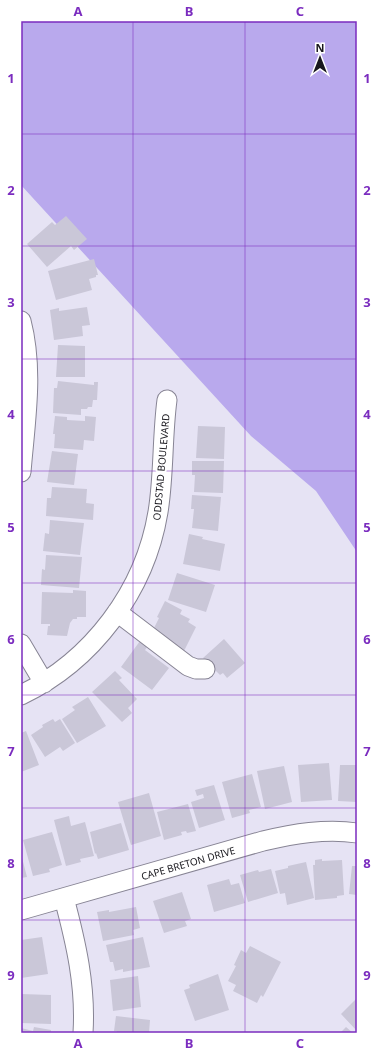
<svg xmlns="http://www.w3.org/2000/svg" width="378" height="1054" font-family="'Noto Sans',sans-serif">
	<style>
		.green { fill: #b9a9ed }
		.building { fill: #cac7d8 }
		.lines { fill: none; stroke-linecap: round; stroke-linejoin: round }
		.minor-casing { stroke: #878494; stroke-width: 21 }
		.minor { stroke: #fff; stroke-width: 19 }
		.grid { fill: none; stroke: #7b2cbf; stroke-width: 1; stroke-opacity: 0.55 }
		.labels { text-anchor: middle; stroke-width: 4; stroke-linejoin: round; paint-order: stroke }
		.street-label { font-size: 10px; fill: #18171d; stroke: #fff }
		.neatline { fill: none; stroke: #7b2cbf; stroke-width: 1.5 }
		.grid-label { font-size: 13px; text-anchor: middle; font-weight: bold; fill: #7b2cbf }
	</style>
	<rect width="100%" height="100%" fill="#e6e3f4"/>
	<!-- green -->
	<path class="green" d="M21,21H357V552L316,491L251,436L21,185Z"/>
	<!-- building -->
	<path class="building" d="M66,216L87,239L74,250L71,246L47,267L27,244L52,222L55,225Z
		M94,259L98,275H96V277L89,279L92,290L56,300L48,271Z
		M87,307L90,325L82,326L83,336L54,340L50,310L59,308V311Z
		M58,345L85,346V377H56Z
		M58,381L94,385V382H98L97,400H93L92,407H88L87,409H81V415L53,413L54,388H57Z
		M55,416L67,417V420L85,421V416L96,417L94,441L84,440L83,450L54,448L55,434H53Z
		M198,426L225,427L224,459L196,458Z
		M52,451L78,454L74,485L47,482Z
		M192,461H224L223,493L194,492L195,475H192Z
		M52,487L87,489L86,503L94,504L93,520L46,516L47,498H51Z
		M192,495L221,497L218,531L192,528L194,509H191Z
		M50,520L84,523L80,555L43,551L45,533L49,534Z
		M189,534L203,537L202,539L225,544L220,571L183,564Z
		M46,555L82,557L79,588L41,585L42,569L45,570Z
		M177,573L215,585L206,612L168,600Z
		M73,590L86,591V617H77V619H73L70,623L67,636L47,635L48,626H50V624H41L42,592L73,593Z
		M165,601L182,610L180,614L190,619L188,622L196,627L184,651L153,630L159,618L157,617Z
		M224,639L245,663L227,678L223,673L220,675L216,671L215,672L203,658Z
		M140,641L147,647L145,650L169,668L152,690L121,667Z
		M115,671L122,678L119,680L137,699L128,708L132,713L122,722L92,692Z
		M88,697L106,726L77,743L62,719L75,710L72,707Z
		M53,719L55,722L60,719L75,743L63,751L60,747L45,757L31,735L43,727L42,725Z
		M26,731L39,765L21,772V733Z
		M329,763L332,800L301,802L298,765Z
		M340,765H357V802L338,801Z
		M284,766L292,802L265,809L257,771Z
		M252,774L261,807L249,810L250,813L232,818L222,782Z
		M214,785L225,820L199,828L191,802L204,798L203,794L197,796L195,790Z
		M149,793L161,836L131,845L118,802Z
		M188,804L196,831L187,833L186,831L181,832L182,835L164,840L157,812Z
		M69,816L71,826L85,822L94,856L80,859L81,862L66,866L54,820Z
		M121,823L129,850L98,859L96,853L95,854L90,832Z
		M52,832L62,865L49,869L50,872L33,876L23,840Z
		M21,854L27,877L21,878Z
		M322,859V861L342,860L344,895L337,896V898L315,900L313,865H315V860Z
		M306,862L314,898L287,905L285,893L280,894L275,871L288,868V866Z
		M352,866H357V895L349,894Z
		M271,869L278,893L248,902L240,875L258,870L259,872Z
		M229,879L231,885L239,883L245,903L214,912L207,885Z
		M182,892L191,919L185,921L187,926L164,933L153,901Z
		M136,907L140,928L133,930L134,935L103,941L97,912L109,910V912Z
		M42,937L48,974L21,978V940Z
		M143,937L150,967L123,972V969L115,971L113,962H110L106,945Z
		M250,946L281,962L263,997L261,995L257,1003L233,991L236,985L228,981L236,966L234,965L241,950L246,953Z
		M218,974L229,1010L195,1021L184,990L190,988L189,985Z
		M138,976L141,1007L113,1011L110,980Z
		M21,994L51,995V1024L21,1023Z
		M357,998V1031L341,1014Z
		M116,1016L150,1020L149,1033H116L117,1031H114Z
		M34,1027L51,1030V1033H21V1028L33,1031Z
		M346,1027L353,1033H340Z"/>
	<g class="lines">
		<!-- minor casing -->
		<g class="minor-casing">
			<path id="minor" d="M21,321C34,371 25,422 21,472
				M117,612L188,666L196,669H205
				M21,644L44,683
				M21,695C92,661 145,591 158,512C164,476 162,438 167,400
				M64,898C76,943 86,986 83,1033
				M21,910L263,841C293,834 326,828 357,833"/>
		</g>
		<!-- minor -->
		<use href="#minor" class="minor"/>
	</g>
	<!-- grid -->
	<path class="grid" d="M133,21V1033M245,21V1033M21,134H357M21,246H357M21,359H357M21,471H357M21,583H357M21,695H357M21,808H357M21,920H357"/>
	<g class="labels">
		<!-- street labels -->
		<g class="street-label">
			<text transform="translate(161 467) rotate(-85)" y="4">ODDSTAD BOULEVARD</text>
			<text transform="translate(188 863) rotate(-16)" y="4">CAPE BRETON DRIVE</text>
		</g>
	</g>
	<!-- border -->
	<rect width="378" height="1054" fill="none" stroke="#ffffff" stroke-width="44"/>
	<!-- north arrow -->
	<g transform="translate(320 58)" stroke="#ffffff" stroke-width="3" paint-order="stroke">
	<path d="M0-3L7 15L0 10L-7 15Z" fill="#18171d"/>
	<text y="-6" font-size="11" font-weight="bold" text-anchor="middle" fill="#18171d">N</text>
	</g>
	<rect x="22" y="22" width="334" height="1010" class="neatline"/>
	<g class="grid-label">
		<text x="78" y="16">A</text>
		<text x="189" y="16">B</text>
		<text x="300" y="16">C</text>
		<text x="11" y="83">1</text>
		<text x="367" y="83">1</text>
		<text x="11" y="195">2</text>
		<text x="367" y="195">2</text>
		<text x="11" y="307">3</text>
		<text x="367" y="307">3</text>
		<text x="11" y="419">4</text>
		<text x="367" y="419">4</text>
		<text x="11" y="532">5</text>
		<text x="367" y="532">5</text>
		<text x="11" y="644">6</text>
		<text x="367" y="644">6</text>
		<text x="11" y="756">7</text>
		<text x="367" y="756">7</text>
		<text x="11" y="868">8</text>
		<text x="367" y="868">8</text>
		<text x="11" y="980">9</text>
		<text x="367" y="980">9</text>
		<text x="78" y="1048">A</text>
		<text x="189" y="1048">B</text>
		<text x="300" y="1048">C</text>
	</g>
</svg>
